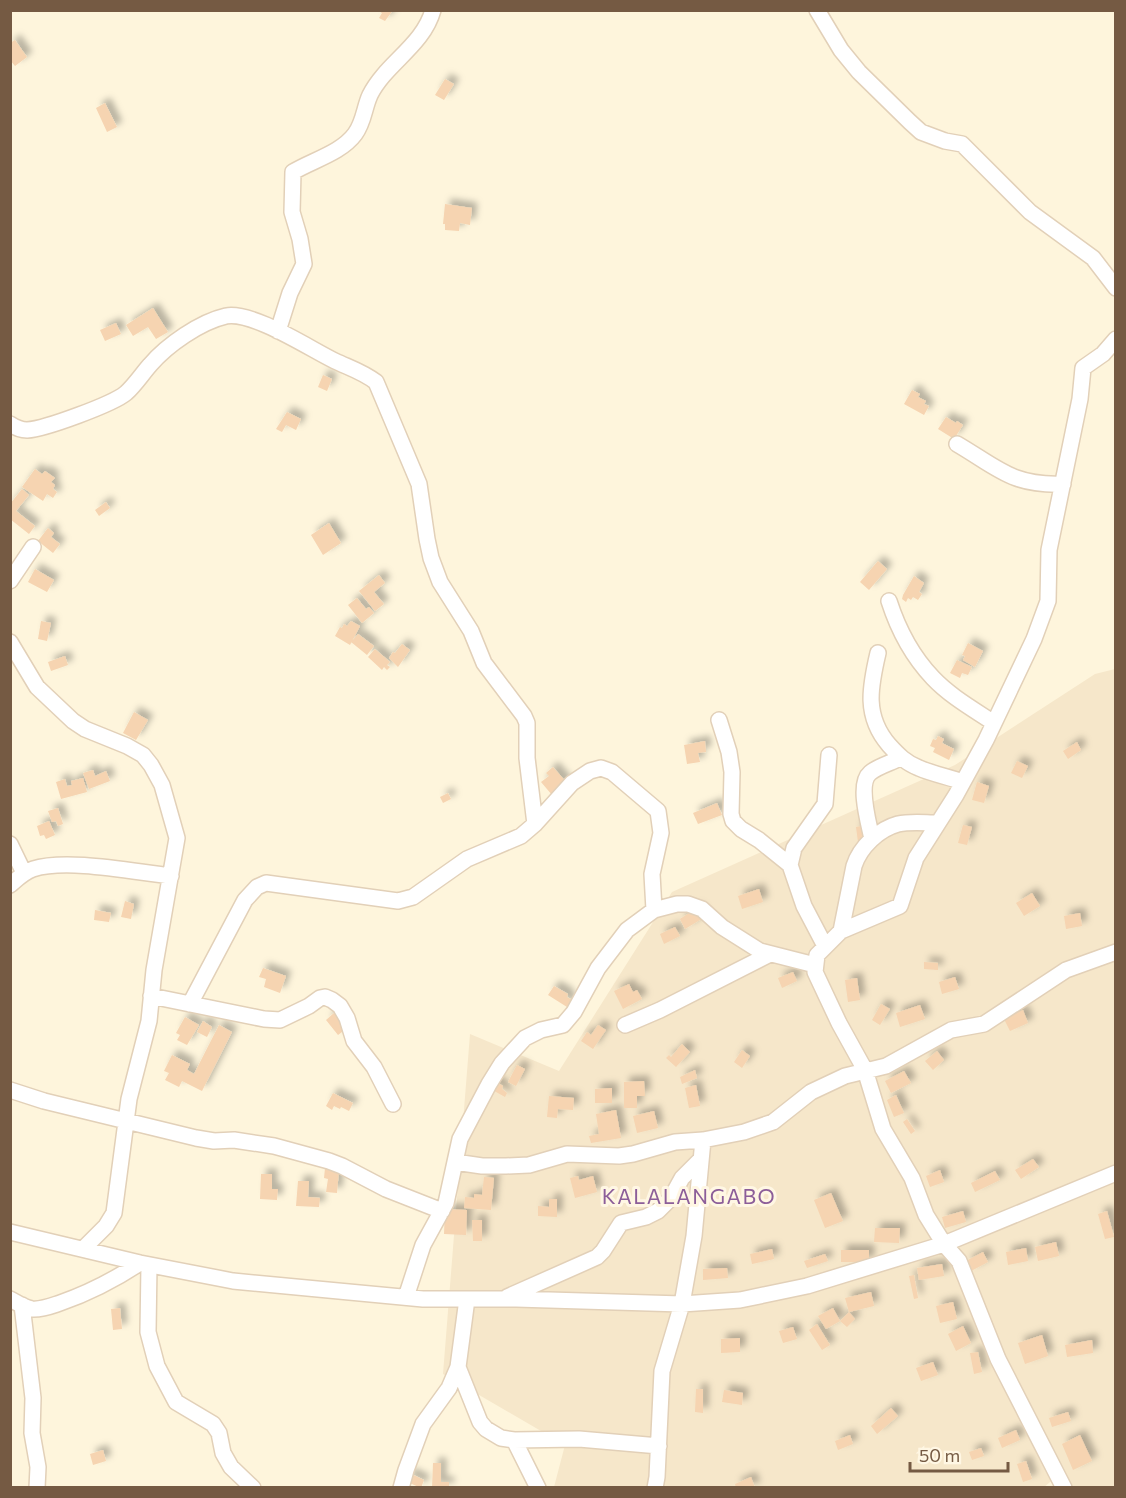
<svg xmlns="http://www.w3.org/2000/svg" width="1126" height="1498" font-family="Commissioner,sans-serif">
	<style>
		.residential { fill: #f6e7ca }
		.building { fill: #f6d4b1; filter: url(#shadow) }
		.lines { fill: none; stroke-linecap: round; stroke-linejoin: round }
		.minor-casing { stroke: #e2d0b8; stroke-width: 18 }
		.minor { stroke: #fff; stroke-width: 15 }
		.labels { text-anchor: middle; stroke-width: 6; stroke-linejoin: round; paint-order: stroke }
		.quarter-label { font-size: 21px; letter-spacing: 1.5px; fill: #8c5e99; stroke: #fff7e4 }
	</style>
	<defs>
		<filter id="shadow"><feDropShadow dx="5.5" dy="-5.5" stdDeviation="3" flood-color="#0004"/></filter>
	</defs>
	<rect width="100%" height="100%" fill="#fef5dc"/>
	<!-- residential -->
	<path class="residential" d="M1115,669V1487H1063L1056,1477L1043,1488L554,1487L565,1445L443,1374L470,1034L559,1071L672,892L955,765L1095,674Z"/>
	<!-- building -->
	<path class="building" d="M377,10H393L385,21L379,18L382,13Z
		M15,40L27,57L15,66L10,60V43Z
		M445,79L454,84L444,100L435,95Z
		M105,103L117,127L107,132L96,108Z
		M445,204L472,208L470,225L460,223L459,231L445,230V224H443Z
		M153,308L168,332L156,339L148,327L133,336L126,325Z
		M116,323L121,334L105,341L100,330Z
		M323,375L332,379L327,391L318,387Z
		M912,390L920,394L918,397L926,401L924,404L929,406L924,415L904,404Z
		M287,412L301,419L296,430L286,425L282,432L276,429Z
		M946,417L956,423L957,421L963,425L954,439L938,429Z
		M35,469L42,474L45,471L55,478L51,482L55,485L53,489L57,492L53,498L47,494L43,501L22,487Z
		M22,489L29,495L16,511L35,526L29,534L10,519V504Z
		M106,502L110,508L99,516L95,510Z
		M329,523L341,543L323,555L311,535Z
		M48,528L54,533L51,537L60,544L53,553L38,541Z
		M878,561L887,569L869,590L860,582Z
		M35,569L54,580L47,592L28,582Z
		M379,575L385,583L374,592L384,604L375,611L359,591Z
		M914,576L924,583L919,592L922,594L918,600L913,597L911,600L908,598L906,602L902,599L903,595Z
		M357,598L366,609L369,607L374,613L362,623L348,605Z
		M41,621L51,623L47,641L38,639Z
		M351,621L360,626L350,645L335,636L340,627L342,628L344,624L347,626Z
		M358,634L374,646L367,655L351,642Z
		M968,643L983,651L975,667L963,660L965,656L962,655Z
		M402,644L410,650L398,667L389,658L393,652L395,653Z
		M375,649L390,662L387,665L390,667L387,670L384,667L382,670L368,657Z
		M65,656L68,665L51,671L48,662Z
		M957,660L972,667L968,675L962,673L960,678L950,673Z
		M134,712L148,720L136,740L123,733Z
		M938,736L944,739L942,743L954,749L949,760L933,752L935,748L930,746L933,739L936,740Z
		M705,741L706,752L698,753L700,762L687,764L684,745Z
		M1077,742L1081,750L1068,759L1063,751Z
		M1017,761L1028,766L1022,778L1011,773Z
		M553,767L567,783L552,795L541,782L549,776L546,773Z
		M93,770L95,776L106,771L110,781L89,789L83,773Z
		M83,778L87,792L61,799L56,782L65,779L67,786L72,785L71,781Z
		M977,782L989,786L984,803L972,800Z
		M448,793L451,799L443,803L440,797Z
		M717,803L722,815L698,824L693,813Z
		M58,808L63,824L58,826L56,821L52,822L48,811Z
		M49,821L55,835L46,839L44,835L40,836L37,826Z
		M866,825L868,840L858,842L856,827Z
		M963,825L972,827L967,845L958,843Z
		M759,889L763,902L742,909L738,896Z
		M1032,893L1040,906L1024,916L1016,903Z
		M125,901L134,904L131,919L121,917Z
		M697,908L703,918L685,929L680,919Z
		M95,910L111,913L109,922L94,920Z
		M1080,913L1082,926L1066,929L1064,916Z
		M675,927L680,936L664,944L660,934Z
		M924,962L938,963V970L924,969Z
		M263,968L286,976L280,993L264,987L266,979L259,977Z
		M793,972L797,981L782,988L778,978Z
		M955,977L959,989L942,994L939,982Z
		M857,978L860,1000L848,1002L845,980Z
		M629,984L633,992L637,990L642,999L623,1009L614,991Z
		M554,986L568,994L567,997L572,1000L567,1007L548,995Z
		M881,1004L890,1009L880,1025L872,1020Z
		M920,1005L925,1019L900,1027L896,1013Z
		M1023,1010L1028,1023L1010,1031L1004,1019Z
		M334,1013L346,1029L338,1035L326,1020Z
		M185,1017L199,1025L187,1045L177,1040L180,1035L176,1033Z
		M203,1021L212,1027L207,1037L197,1032Z
		M219,1025L232,1032L202,1091L182,1081L179,1087L165,1080L169,1073L164,1071L172,1055L190,1064L187,1070L194,1074Z
		M598,1025L606,1030L593,1049L581,1041L587,1032L591,1035Z
		M682,1044L690,1052L676,1067L666,1058L669,1055L671,1057Z
		M742,1050L750,1056L742,1068L734,1062Z
		M937,1051L944,1060L933,1070L925,1061Z
		M517,1065L525,1069L516,1086L508,1082Z
		M695,1070L697,1078L682,1084L680,1077Z
		M904,1071L911,1083L891,1093L885,1081Z
		M493,1080L503,1086L502,1089L507,1093L505,1097L489,1088Z
		M644,1081L645,1096H637V1108H624V1082Z
		M696,1085L700,1106L689,1108L685,1088Z
		M612,1088V1103H595V1089Z
		M333,1093L353,1103L349,1111L341,1107L340,1109L334,1106L332,1110L326,1106Z
		M896,1095L904,1113L894,1117L887,1100Z
		M549,1096L574,1098L573,1110L558,1109L557,1118L547,1117Z
		M616,1110L621,1138L591,1143L589,1136L599,1134L596,1114Z
		M654,1111L658,1128L637,1133L633,1116Z
		M907,1119L915,1131L911,1134L903,1122Z
		M1033,1159L1039,1167L1021,1179L1015,1170Z
		M325,1168L339,1170L337,1193L326,1192L328,1179L324,1178Z
		M940,1170L944,1182L930,1187L926,1176Z
		M995,1171L1000,1180L975,1192L971,1183Z
		M261,1174H272V1189H278L277,1200L260,1199Z
		M578,1176L579,1180L593,1176L597,1192L575,1198L570,1178Z
		M484,1177L494,1178L491,1210L464,1208L465,1197L474,1198V1194L482,1195Z
		M298,1181H309L308,1197L320,1198L319,1207L296,1206Z
		M831,1193L843,1221L825,1228L814,1200Z
		M549,1199H557V1217L538,1216V1206L549,1207Z
		M445,1209L467,1210L466,1235L444,1234Z
		M963,1211L966,1222L945,1228L942,1217Z
		M1107,1211L1114,1237L1105,1239L1098,1214Z
		M472,1220H482V1241H473Z
		M875,1228H900L899,1243L874,1242Z
		M1056,1242L1059,1256L1038,1261L1035,1247Z
		M1026,1248L1028,1261L1008,1265L1006,1252Z
		M772,1249L774,1259L752,1264L750,1254Z
		M841,1250H869V1262H841Z
		M983,1252L988,1262L971,1271L966,1261Z
		M825,1254L828,1261L807,1268L804,1261Z
		M942,1264L944,1276L919,1280L917,1268Z
		M727,1268L728,1278L703,1280V1269Z
		M914,1275L918,1298L914,1299L909,1276Z
		M871,1292L874,1306L849,1312L855,1319L847,1327L840,1321L849,1312L845,1298Z
		M953,1302L957,1319L940,1323L936,1306Z
		M120,1308L122,1329L113,1330L111,1309Z
		M833,1308L840,1321L826,1329L818,1316Z
		M817,1324L830,1345L822,1350L809,1330Z
		M963,1326L971,1343L956,1351L948,1334Z
		M793,1327L797,1339L783,1343L779,1331Z
		M1042,1335L1048,1356L1025,1364L1018,1343Z
		M740,1338V1352L721,1353V1339Z
		M1092,1340L1093,1353L1067,1357L1065,1345Z
		M978,1352L982,1372L974,1374L970,1353Z
		M933,1362L938,1375L921,1381L916,1368Z
		M696,1389H703V1413L695,1412Z
		M724,1390L743,1393L742,1405L722,1402Z
		M891,1408L898,1416L877,1434L871,1426Z
		M1068,1412L1071,1421L1052,1427L1049,1418Z
		M1016,1430L1020,1440L1002,1448L998,1438Z
		M850,1435L853,1444L838,1450L835,1441Z
		M1080,1435L1092,1461L1073,1470L1062,1444Z
		M981,1448L984,1456L972,1460L969,1452Z
		M103,1450L106,1461L93,1465L90,1454Z
		M1026,1461L1032,1479L1023,1482L1017,1464Z
		M433,1463H441V1482H449V1488H432Z
		M409,1473L424,1480L421,1488L405,1481Z
		M751,1477L755,1488H736L735,1484Z"/>
	<g class="lines">
		<!-- minor casing -->
		<g class="minor-casing">
			<path id="minor" d="M817,10L841,50L859,72L910,122L921,132L945,141L962,144L1030,212L1093,258L1116,288
				M278,331L290,293L304,264L300,239L292,212L293,172C313,160 341,153 355,134C364,122 364,108 370,95C386,63 423,46 433,10
				M10,424C16,428 21,430 27,430C45,429 113,404 126,393C135,385 142,374 150,365C167,345 200,322 226,316C253,311 310,349 335,361C350,368 363,372 376,382L419,484L427,539L431,558L440,582L471,631L484,663L524,716L527,723V758L535,824
				M957,444C998,468 1012,486 1063,484
				M10,581L33,547
				M889,601C898,629 913,657 933,678C950,696 973,709 994,723
				M10,642L37,687L73,721L85,729L127,746L143,755L151,765L162,785L177,838L154,970L149,1021L129,1099L114,1213L106,1226L83,1249
				M878,653C870,687 864,716 889,745C898,755 906,763 919,768C933,774 949,777 963,782
				M719,720L729,752L732,772L731,814L733,821L741,829L759,840L790,865
				M872,839C869,824 857,784 870,773C878,766 891,763 900,758
				M10,844L24,873
				M10,885C17,879 24,872 33,869C67,858 134,872 171,876
				M841,931L854,866C860,847 879,829 898,824C911,821 925,823 938,823
				M825,946L804,906L790,865L794,848L825,804L829,755
				M151,996L264,1019L280,1020L309,1006L320,998L325,997L332,1000L340,1006L347,1018L354,1041L374,1067L393,1104
				M190,1004L245,900L257,887L266,883L398,901L413,897L467,859L521,836L535,824L572,783L590,771L601,768L612,772L658,811L661,833L652,874L654,910
				M625,1025L660,1010L770,954
				M10,1090L44,1101L196,1138L214,1141L234,1140L274,1146L329,1161L342,1166L386,1189L442,1211
				M455,1162L482,1166H506L529,1165L567,1154L619,1156L633,1154L675,1142L703,1140L744,1132L773,1122L811,1092L845,1076L886,1066L951,1030L984,1024L1066,970L1116,952
				M10,1232L140,1263L233,1281L423,1299H516L682,1304L740,1300L807,1286L944,1244L1116,1173
				M149,1265L148,1332L157,1366L176,1402L213,1424L219,1433L223,1453L231,1467L253,1488
				M406,1297L423,1245L446,1203L460,1139L489,1084L502,1063L525,1038L541,1030L563,1025L574,1012L598,968L627,930L654,910L677,904H688L702,909L722,927L760,951L815,965
				M507,1297L597,1257L603,1251L621,1223L646,1217L658,1211L671,1198L682,1178L700,1160
				M10,1299C17,1303 25,1308 32,1309C41,1310 51,1306 60,1303C89,1293 114,1280 140,1263
				M22,1305L33,1398L32,1433L38,1467L37,1488
				M458,1367L480,1422L486,1429L501,1438L514,1440L579,1439L659,1446
				M514,1440L538,1488
				M401,1488L406,1470L423,1424L449,1388L458,1367L467,1299
				M655,1488L657,1477L662,1371L682,1304L694,1236L703,1140
				M1064,1488L998,1359L959,1261L944,1244L926,1215L912,1178L883,1129L865,1070L839,1023L815,972L817,955L841,931L900,906L916,858L956,795L986,740L1034,639L1048,601L1049,550L1080,399L1083,368L1103,354L1116,339"/>
		</g>
		<!-- minor -->
		<use href="#minor" class="minor"/>
	</g>
	<g class="labels">
		<!-- quarter labels -->
		<g class="quarter-label">
			<text x="689" y="1204">KALALANGABO</text>
		</g>
	</g>
	<!-- border -->
	<rect width="1126" height="1498" fill="none" stroke="#755a43" stroke-width="24"/>
	<!-- scale -->
	<path d="M910 1462v9h98v-9" fill="none" stroke="#755a43" stroke-width="3"/>
	<text x="919" y="1462" font-size="18" fill="#755a43" stroke="#fff7e4" stroke-width="4.5" paint-order="stroke">50 m</text>
</svg>
